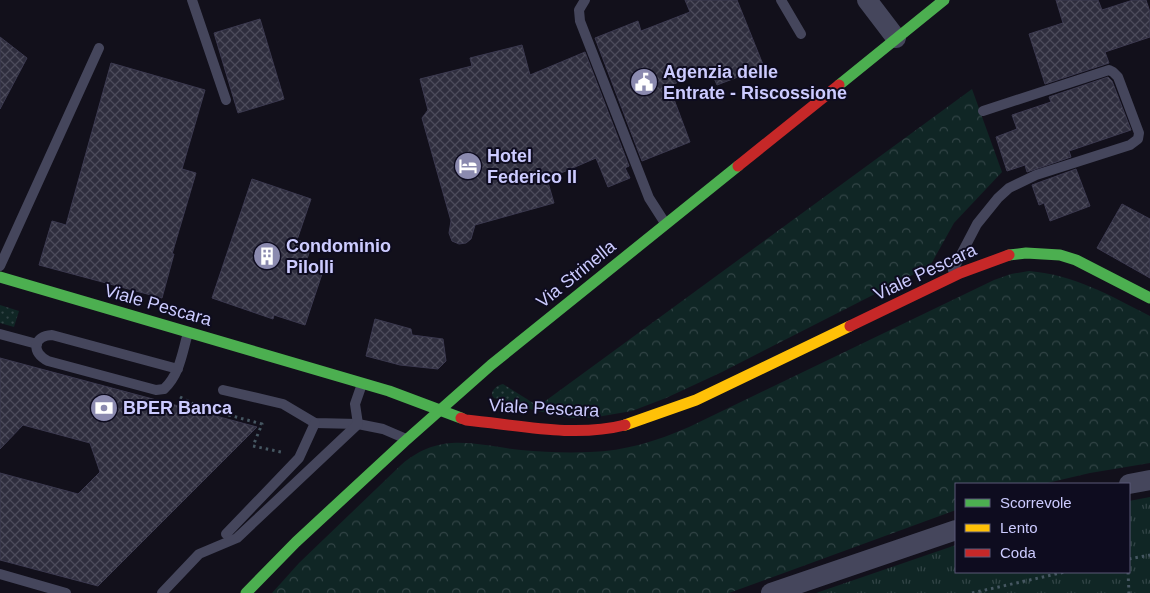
<svg xmlns="http://www.w3.org/2000/svg" width="1150" height="593" font-family="Arial,sans-serif">
<defs>
<pattern id="grass-dots" width="8" height="8" patternUnits="userSpaceOnUse" patternTransform="scale(1.25)"><rect width="8" height="8" fill="#102625"/><path d="M2 2h.1M6 6h.1" fill="none" stroke="#324446" stroke-width="1.8" stroke-linecap="round"/></pattern>
<pattern id="forest-crowns" width="20" height="18" patternUnits="userSpaceOnUse" patternTransform="scale(1.25)"><rect width="20" height="18" fill="#102625"/><path d="M2 6a3 3 0 1 1 6 0M12 15a3 3 0 1 1 6 0" fill="none" stroke="#324446"/></pattern>
<pattern id="park-tufts" width="24" height="20" patternUnits="userSpaceOnUse" patternTransform="scale(1.25)"><rect width="24" height="20" fill="#102625"/><path d="M3 7l-1-3M5 7V3M7 7l1-3M15 17l-1-3M17 17v-4M19 17l1-3" fill="none" stroke="#324446"/></pattern>
<pattern id="building-cross-hatch" width="8" height="8" patternUnits="userSpaceOnUse" patternTransform="scale(1.25)"><rect width="8" height="8" fill="#2f2e3e"/><path d="M0 0l8 8M0 8l8-8" fill="none" stroke="#4c4b5b"/></pattern>
</defs>
<rect width="100%" height="100%" fill="#12101b"/>
<g fill="url(#grass-dots)">
<polygon points="0,305 19,311 14,327 0,323"/>
<path d="M 503,384 L 538,406 L 533,410 L 494,398 L 492,395 C 491,390 498,385 503,384 Z"/>
</g>
<g fill="url(#forest-crowns)">
<polygon points="972,89 1002,172 954,223 930,266 722,372 666,398 632,411 591,418 571,418 533,410"/>
<path d="M 1029,271 C 1075,275 1109,295 1150,316 L 1150,463 L 1090,473 L 1043,484 L 956,484 L 956,510 L 729,593 L 272,593 L 299,563 L 401,465 C 441,431 474,445 521,450 C 543,452 567,453 590,452 C 625,451 657,441 689,427 L 994,280 L 1011,274 Z"/>
</g>
<polygon fill="url(#park-tufts)" points="1150,497 1150,593 816,593 956,545 956,572 1129,572 1129,501"/>
<g fill="url(#building-cross-hatch)" stroke="#3c3a50">
<polygon points="685,0 737,0 764,67 717,85 710,69 669,86 690,142 642,161 595,38 638,21 641,31 690,12"/>
<polygon points="1056,0 1098,0 1102,10 1133,0 1146,0 1150,12 1150,37 1105,52 1109,63 1045,84 1029,34 1063,23"/>
<polygon points="260,19 284,99 238,113 214,33"/>
<polygon points="0,37 27,58 0,109"/>
<polygon points="522,45 530,75 585,52 629,166 625,168 630,178 608,187 596,158 547,179 554,203 475,225 471,239 466,243 459,244 452,241 449,233 451,221 422,118 428,110 420,79 472,66 470,58"/>
<polygon points="111,63 205,90 182,169 196,173 172,254 174,254 162,298 39,265 52,221 66,225"/>
<polygon points="1108,77 1112,81 1131,130 1069,151 1071,157 1027,172 1025,165 1007,171 996,137 1017,129 1012,115 1051,102 1049,97"/>
<polygon points="1076,169 1090,206 1050,221 1044,203 1039,205 1032,185"/>
<polygon points="252,179 311,199 297,240 312,245 304,267 322,274 305,325 274,315 273,319 212,298"/>
<polygon points="1122,204 1150,219 1150,278 1097,248"/>
<polygon points="375,319 411,329 412,335 443,339 446,361 438,369 400,365 366,356"/>
<polygon points="0,358 257,427 98,586 0,560 0,473 78,494 100,472 90,443 23,425 0,449"/>
</g>
<g fill="none" stroke-linecap="round" stroke-linejoin="round">
<g stroke="#465762" stroke-width="3" stroke-dasharray="2.5 4" stroke-linecap="butt">
<polyline points="180,397 199,407 262,424 253,446 281,452"/>
<polyline points="1129,559 1150,555"/>
<polyline points="1128,572 1129,593"/>
<polyline points="972,593 1065,572"/>
</g>
<g stroke="#45465c" stroke-width="10">
<polyline points="192,0 226,100"/>
<polyline points="585,0 579,10 580,21 649,198 665,223"/>
<polyline points="781,0 801,34"/>
<polyline points="0,266 99,48"/>
<polyline points="953,270 977,224 998,198 1009,188 1036,175 1130,145 1138,139 1139,133 1118,77 1113,72 1109,70 983,111"/>
<polyline points="0,334 37,344"/>
<path d="M 178,369 L 52,335 C 33,336 31,353 48,361 L 156,390 L 164,389 C 180,374 182,353 188,333"/>
<polyline points="223,390 283,404 315,423 358,424 383,429 404,438"/>
<polyline points="226,534 299,458 315,423"/>
<polyline points="0,574 66,593"/>
<polyline points="162,593 199,554 237,538 358,424 355,404 362,384"/>
</g>
<g stroke="#45465c" stroke-width="20">
<polyline points="867,0 896,38"/>
<polyline points="1129,484 1150,480"/>
<polyline points="771,593 956,530"/>
</g>
<g stroke="#4caf50" stroke-width="11">
<polyline points="839,85 944,0"/>
<polyline points="1009,255 1026,253 1060,255 1076,260 1150,298"/>
<polyline points="0,277 389,391 461,418"/>
<polyline points="246,593 296,542 404,442 491,365 738,166"/>
</g>
<polyline stroke="#ffc107" stroke-width="11" points="625,425 696,400 850,326"/>
<g stroke="#c62828" stroke-width="11">
<polyline points="738,166 839,85"/>
<polyline points="850,326 960,273 1009,255"/>
<path d="M 461,418 L 466,420 C 518,425 574,438 625,425"/>
</g>
</g>
<defs>
<g id="civic-disc" transform="scale(1.4375)"><circle r="9.5" fill="#8b8aaf" stroke="#0e0c1f"/><path d="M-.6-6.5H3V-4.5H.6V-3L4-1V1h2V6H-6V1h2V-1L-.6-3ZM-1.2 2.5V6h2.4V2.5Z" fill="#fff"/></g>
<g id="hotel-disc" transform="scale(1.4375)"><circle r="9.5" fill="#8b8aaf" stroke="#0e0c1f"/><path d="M-6-4.5h1.5V1H6V5H4.5V3h-9V5H-6ZM-4 0a1.8 1.8 0 1 1 3.6 0ZM.5 0V-2.5h3Q6-2.5 6 0Z" fill="#fff"/></g>
<g id="building-disc" transform="scale(1.4375)"><circle r="9.5" fill="#8b8aaf" stroke="#0e0c1f"/><path d="M-4-6H4V6H1V3H-1V6H-4ZM-2.5-4.3h1.7v1.8h-1.7ZM.8-4.3h1.7v1.8H.8ZM-2.5-1h1.7V.8h-1.7ZM.8-1h1.7V.8H.8Z" fill="#fff"/></g>
<g id="bank-disc" transform="scale(1.4375)"><circle r="9.5" fill="#8b8aaf" stroke="#0e0c1f"/><path d="M-6-4H6V4H-6ZM0-2.3a2.3 2.3 0 1 0 0 4.6a2.3 2.3 0 1 0 0-4.6Z" fill="#fff"/></g>
</defs>
<g fill-rule="evenodd">
<use href="#civic-disc" x="644" y="82"/>
<use href="#hotel-disc" x="468" y="166"/>
<use href="#building-disc" x="267" y="256"/>
<use href="#bank-disc" x="104" y="408"/>
</g>
<g text-anchor="middle" dominant-baseline="central" stroke-width="4" stroke-linejoin="round" paint-order="stroke">
<g font-size="18" font-weight="bold" fill="#cccbff" stroke="#0e0c1f" text-anchor="start">
<text x="663" y="72">Agenzia delle<tspan x="663" dy="21">Entrate - Riscossione</tspan></text>
<text x="487" y="156">Hotel<tspan x="487" dy="21">Federico II</tspan></text>
<text x="286" y="246">Condominio<tspan x="286" dy="21">Pilolli</tspan></text>
<text x="123" y="408">BPER Banca</text>
</g>
<g font-size="18" fill="#cccbff" stroke="#0e0c1f">
<text transform="translate(925 272) rotate(-25)">Viale Pescara</text>
<text transform="translate(576 274) rotate(-39)">Via Strinella</text>
<text transform="translate(158 305) rotate(16)">Viale Pescara</text>
<text transform="translate(544 408) rotate(3)">Viale Pescara</text>
</g>
</g>
<rect x="955" y="483" width="175" height="90" fill="#0e0c1f" stroke="#5a5879"/>
<rect x="965" y="499" width="25" height="8" fill="#4caf50" stroke="#5a5879"/>
<text x="1000" y="508" font-size="15" fill="#cccbff">Scorrevole</text>
<rect x="965" y="524" width="25" height="8" fill="#ffc107" stroke="#5a5879"/>
<text x="1000" y="533" font-size="15" fill="#cccbff">Lento</text>
<rect x="965" y="549" width="25" height="8" fill="#c62828" stroke="#5a5879"/>
<text x="1000" y="558" font-size="15" fill="#cccbff">Coda</text>
</svg>
